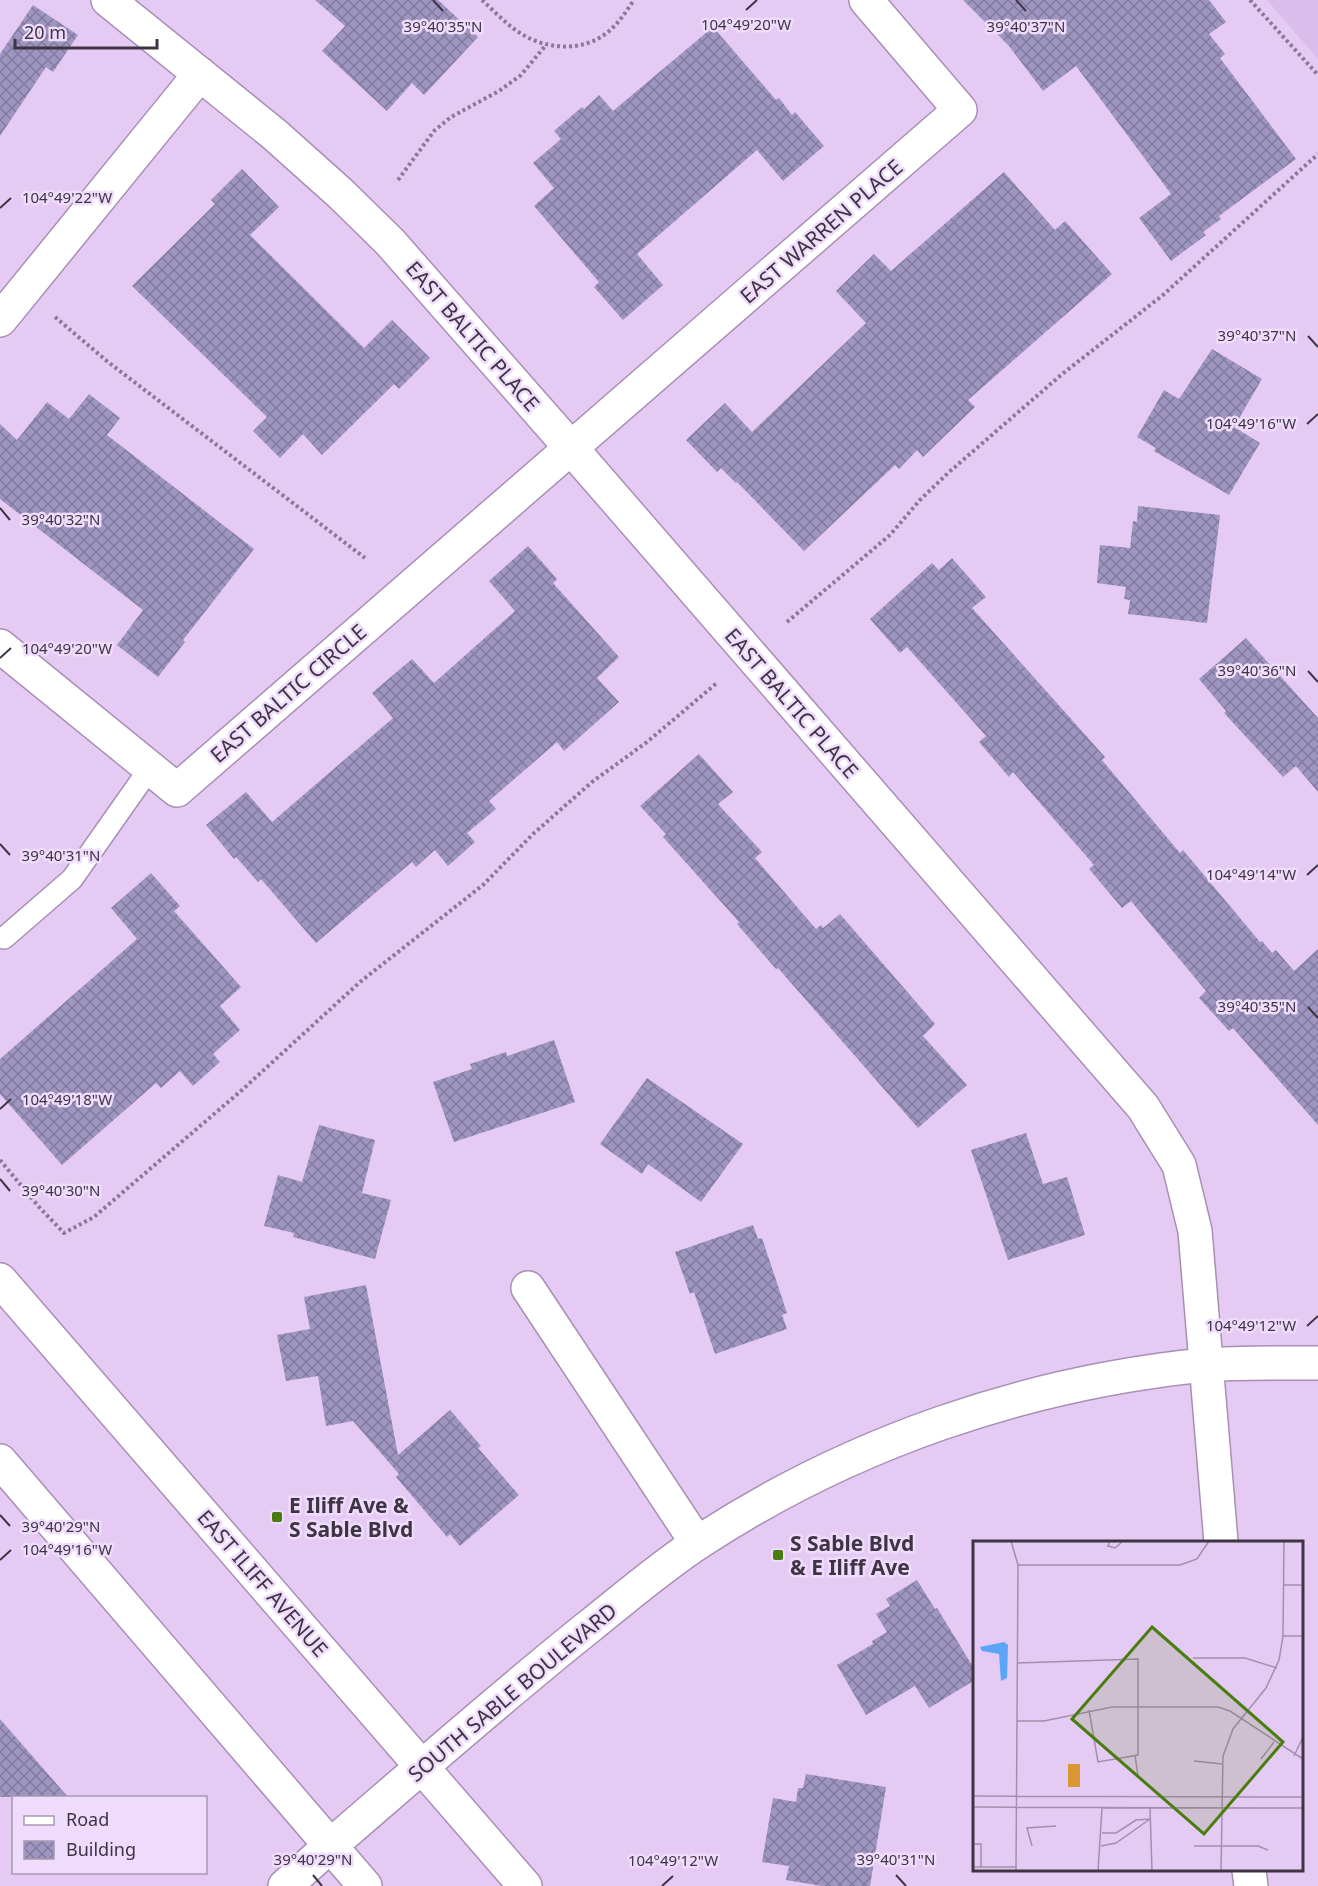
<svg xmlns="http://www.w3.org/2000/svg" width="1318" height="1886" font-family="'Noto Sans',sans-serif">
<defs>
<pattern id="building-cross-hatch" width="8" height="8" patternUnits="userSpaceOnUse" patternTransform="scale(1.5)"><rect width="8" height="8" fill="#9e96c0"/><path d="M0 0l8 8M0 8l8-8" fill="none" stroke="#827b9e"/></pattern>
</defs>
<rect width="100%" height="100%" fill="#e5cbf4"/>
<polygon fill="#dbbdec" points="1267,0 1318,0 1318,59"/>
<g fill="url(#building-cross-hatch)">
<polygon points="315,0 438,0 478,37 424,95 412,83 387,111 322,51 345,26"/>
<polygon points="963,0 1209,0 1226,22 1209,34 1225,54 1220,58 1296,159 1219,216 1221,219 1203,232 1206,235 1171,261 1139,218 1171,194 1076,66 1043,91 1009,46"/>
<polygon points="33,5 78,35 53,72 46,67 0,136 0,54"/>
<polygon points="713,27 776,100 779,98 792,115 795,112 824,146 783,181 757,150 637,254 663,285 623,320 594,287 599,282 534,206 554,188 533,163 561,139 554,131 582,107 584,109 599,95 613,111"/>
<polygon points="242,169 279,207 250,235 364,348 392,320 430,358 399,389 394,384 322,455 303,434 280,458 253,431 267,417 132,286 215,204 211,200"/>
<polygon points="1004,172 1055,230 1065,221 1112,274 968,400 975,407 923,457 917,450 899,469 895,465 804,551 737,482 736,483 721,468 717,472 686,440 725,403 752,432 866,323 836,291 874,254 891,271"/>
<polygon points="1212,349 1262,379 1234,427 1260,443 1229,495 1154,451 1156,448 1137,437 1164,390 1179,399"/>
<polygon points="89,394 120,418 107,435 254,549 183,640 185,642 158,677 117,645 143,610 0,499 0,424 17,440 47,402 69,419"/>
<polygon points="1138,506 1220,515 1207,623 1128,614 1130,600 1124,599 1126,587 1097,583 1100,545 1130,548 1133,521 1137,522"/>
<polygon points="528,546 557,579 553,583 619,657 597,678 619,702 564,751 557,742 489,801 496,809 467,833 475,842 448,866 435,850 416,867 412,862 316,943 261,879 258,882 236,857 234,859 206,825 246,792 272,822 393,718 372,693 412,659 434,683 515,611 489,581"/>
<polygon points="952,558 986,597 972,608 1105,757 1102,760 1180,853 1183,850 1260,942 1262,941 1272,953 1276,950 1294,971 1318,949 1318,1125 1233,1028 1229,1031 1199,998 1206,991 1131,901 1122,908 1089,869 1094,865 1013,772 1009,777 979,742 986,736 907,647 900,653 870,619 932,563 939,570"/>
<polygon points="1246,638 1318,718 1318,792 1296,766 1283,777 1224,713 1226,711 1199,679"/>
<polygon points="699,754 733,792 718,804 762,852 755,858 816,929 821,925 823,928 840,914 935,1024 923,1036 967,1085 918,1128 778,968 776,969 737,924 739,922 663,837 666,834 640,806"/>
<polygon points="151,873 180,906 174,911 241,987 220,1006 240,1030 213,1054 220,1062 193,1086 180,1071 161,1088 156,1083 62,1165 0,1094 0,1059 137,939 111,908"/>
<polygon points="554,1040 575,1102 454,1142 433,1082 472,1069 470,1064 506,1052 507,1056"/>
<polygon points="647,1078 743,1144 701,1202 648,1164 642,1174 600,1144"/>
<polygon points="319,1125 375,1140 362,1193 391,1200 375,1259 293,1237 294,1233 264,1226 278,1175 302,1182"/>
<polygon points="1026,1133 1043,1184 1067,1177 1085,1235 1008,1260 971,1150"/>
<polygon points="753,1225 758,1239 762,1238 787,1313 782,1315 787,1329 715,1354 694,1292 690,1294 675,1252"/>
<polygon points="366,1285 398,1455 450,1410 481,1446 478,1448 519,1495 460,1546 450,1534 447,1537 396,1477 399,1474 353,1421 326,1426 318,1376 286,1381 277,1335 310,1329 304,1297"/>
<polygon points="917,1580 935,1609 937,1608 975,1670 975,1680 929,1708 915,1686 866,1715 837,1665 873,1644 872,1641 887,1632 876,1614 890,1606 886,1599"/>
<polygon points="0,1719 68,1797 0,1797"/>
<polygon points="806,1774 886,1787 870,1886 822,1886 786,1880 789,1866 762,1862 773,1798 796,1802 798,1788 803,1788"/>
</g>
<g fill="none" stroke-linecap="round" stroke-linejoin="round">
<g stroke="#a78fb5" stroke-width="24">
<polyline id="service" points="4,938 72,879 150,768"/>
</g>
<g stroke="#a78fb5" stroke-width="36">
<g id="minor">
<polyline points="108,0 274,134 341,194 390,242 571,448 1143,1107 1179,1165 1195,1231 1221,1542"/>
<polyline points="0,320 200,74"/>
<polyline points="0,646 177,790 960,110 866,0"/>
<polyline points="528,1288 697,1543"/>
<polyline points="1249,1870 1251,1886"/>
<polyline points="285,1886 330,1846"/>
</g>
</g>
<g stroke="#a78fb5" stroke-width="36">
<path id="tertiary" d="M 330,1846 C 416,1772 502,1696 591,1625 C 626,1597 661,1567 699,1542 C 850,1443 1025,1383 1204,1365 C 1242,1362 1280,1363 1318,1363"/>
</g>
<g stroke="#a78fb5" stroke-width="36">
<g id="primary">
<polyline points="0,1280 525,1886"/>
<polyline points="0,1461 365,1886"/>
</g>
</g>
<g stroke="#8a7994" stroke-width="4" stroke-dasharray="3 3" stroke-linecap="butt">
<path d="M 482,0 C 492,9 502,20 513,28 C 538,48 576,54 604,35 C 617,26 625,13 634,0"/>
<polyline points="1250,0 1318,75"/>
<polyline points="398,180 434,131 451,117 499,91 521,75 546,45"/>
<polyline points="55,317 108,362 365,558"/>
<polyline points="787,622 890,535 920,500 948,473 1061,375 1163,295 1318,154"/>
<polyline points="0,1160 39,1207 64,1233 94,1217 242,1090 360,982 483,885 533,834 592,782 647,742 718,682"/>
</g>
<use href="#service" stroke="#fff" stroke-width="21"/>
<use href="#minor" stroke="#fff" stroke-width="33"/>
<use href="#tertiary" stroke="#fff" stroke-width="33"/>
<use href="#primary" stroke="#fff" stroke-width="33"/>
</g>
<path fill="none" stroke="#3e3443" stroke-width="2" d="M 433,0 L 443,11M 1016,0 L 1026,11M 746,10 L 757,0M 0,208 L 11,198M 1308,336 L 1318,347M 1307,424 L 1318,414M 0,508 L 10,520M 0,658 L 11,648M 1308,671 L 1318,682M 0,844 L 10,855M 1307,875 L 1318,865M 1308,1007 L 1318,1018M 0,1109 L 11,1099M 0,1179 L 10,1191M 1307,1326 L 1318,1316M 0,1515 L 10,1526M 0,1560 L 11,1550M 313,1875 L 322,1886M 896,1875 L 906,1886M 662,1886 L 673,1876"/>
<g fill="#497d0f" stroke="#efdbfb" stroke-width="2">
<rect x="271" y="1511" width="12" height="12" rx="3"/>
<rect x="772" y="1549" width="12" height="12" rx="3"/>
</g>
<g text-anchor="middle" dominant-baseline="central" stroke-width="5" stroke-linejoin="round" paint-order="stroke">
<g font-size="21" fill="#3e3443" stroke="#efdbfb">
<text transform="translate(821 231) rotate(-41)">EAST WARREN PLACE</text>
<text transform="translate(473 336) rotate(49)">EAST BALTIC PLACE</text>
<text transform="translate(288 693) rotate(-41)">EAST BALTIC CIRCLE</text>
<text transform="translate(792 703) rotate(49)">EAST BALTIC PLACE</text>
<text transform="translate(263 1583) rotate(49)">EAST ILIFF AVENUE</text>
<text transform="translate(512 1692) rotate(-40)">SOUTH SABLE BOULEVARD</text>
</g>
<g font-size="21" font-weight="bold" fill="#3e3443" stroke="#efdbfb" text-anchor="start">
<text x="289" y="1505">E Iliff Ave &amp;<tspan x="289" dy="24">S Sable Blvd</tspan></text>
<text x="790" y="1543">S Sable Blvd<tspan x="790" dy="24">&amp; E Iliff Ave</tspan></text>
</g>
</g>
<g transform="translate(973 1541)">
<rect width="330" height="330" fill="#e5cbf4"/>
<path d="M 95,223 L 107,223 L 107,246 L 95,246 Z" fill="#d89733"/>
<path d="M 31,101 L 35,104 L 34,137 L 28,140 L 26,113 L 9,110 L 7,106 Z" fill="#5ba4f8"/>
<path fill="none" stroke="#a28fad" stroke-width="1.5" d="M 38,0 L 45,24 L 43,330M 137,0 L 135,5 L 142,7 L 150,0M 45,24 L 207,24 L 224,18 L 236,0M 310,44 L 330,44M 310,95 L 330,95M 220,117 L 272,117 L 304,127M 44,122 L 165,118 L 165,214 L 125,221 L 116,169M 44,180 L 71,180 L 139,166 L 245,166 L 257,170 L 330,218M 162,214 L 165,235M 321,215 L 330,196M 288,218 L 301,201M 221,220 L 249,223M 0,255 L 330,256M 0,266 L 330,267M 177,267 L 179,330M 129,292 L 143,292 L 163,279 L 178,278M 0,303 L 8,303 L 8,326M 59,305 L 54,287 L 83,285M 128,305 L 143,302 L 177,278M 221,305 L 285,305 L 295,309M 0,326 L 43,326M 125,330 L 129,267M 248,330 L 250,215 L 260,188 L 293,147 L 306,119 L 310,95 L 311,0"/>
<path fill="#497d0f" fill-opacity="0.15" stroke="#497d0f" stroke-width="3" d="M 179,86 L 310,201 L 231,293 L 99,178 Z"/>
<rect width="330" height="330" fill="none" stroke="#3e3443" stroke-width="3"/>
</g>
<g font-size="15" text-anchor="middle" fill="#3e3443" stroke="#efdbfb" stroke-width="5" stroke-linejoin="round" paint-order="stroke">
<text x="746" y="30">104°49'20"W</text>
<text x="1026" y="32">39°40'37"N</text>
<text x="443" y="32">39°40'35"N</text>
<text x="67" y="203">104°49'22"W</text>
<text x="1257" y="341">39°40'37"N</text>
<text x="1251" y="429">104°49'16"W</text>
<text x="61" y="525">39°40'32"N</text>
<text x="67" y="654">104°49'20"W</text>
<text x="1257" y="676">39°40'36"N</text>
<text x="61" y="861">39°40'31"N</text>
<text x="1251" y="880">104°49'14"W</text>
<text x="1257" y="1012">39°40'35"N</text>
<text x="67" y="1105">104°49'18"W</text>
<text x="61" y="1196">39°40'30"N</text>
<text x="1251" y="1331">104°49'12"W</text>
<text x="61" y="1532">39°40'29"N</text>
<text x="67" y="1555">104°49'16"W</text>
<text x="313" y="1865">39°40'29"N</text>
<text x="896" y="1865">39°40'31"N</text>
<text x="673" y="1866">104°49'12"W</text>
</g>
<rect x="12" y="1796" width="195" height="78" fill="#efdbfb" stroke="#a898b1" stroke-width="1.5"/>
<rect x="24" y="1816" width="30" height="9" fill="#ffffff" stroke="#a898b1" stroke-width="1.5"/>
<text x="66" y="1826" font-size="18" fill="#3e3443">Road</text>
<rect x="24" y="1841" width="30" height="18" fill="url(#building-cross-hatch)" stroke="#a898b1" stroke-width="1.5"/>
<text x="66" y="1856" font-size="18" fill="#3e3443">Building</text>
<path d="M15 39v9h142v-9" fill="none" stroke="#3e3443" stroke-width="3"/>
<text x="24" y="39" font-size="18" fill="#3e3443" stroke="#efdbfb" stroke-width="4.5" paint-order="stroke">20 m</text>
</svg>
